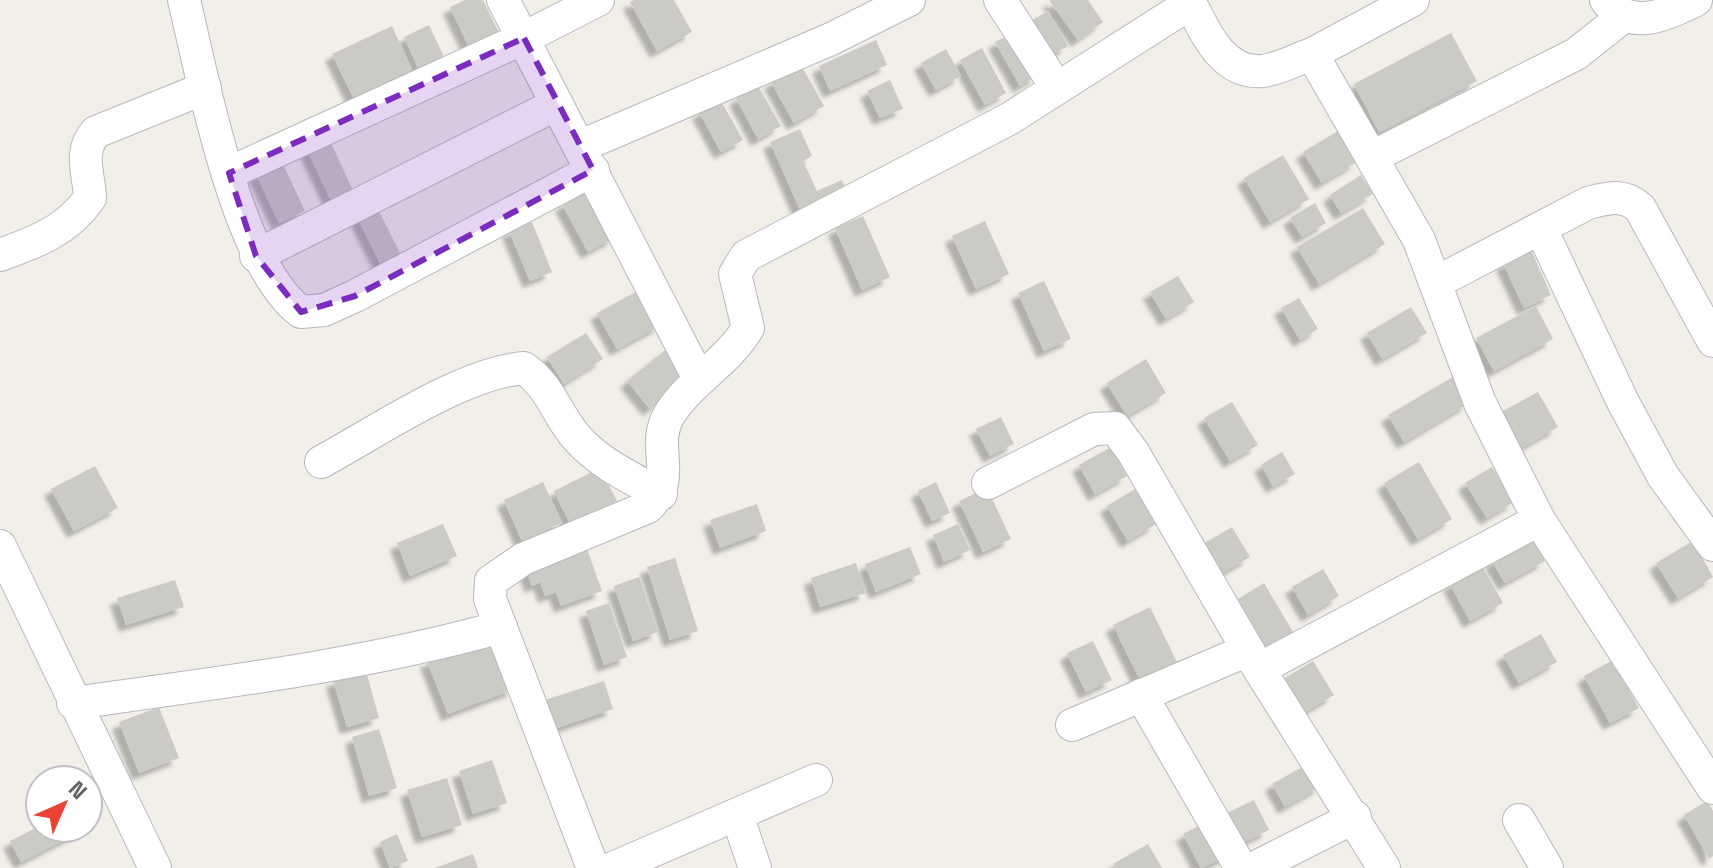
<svg xmlns="http://www.w3.org/2000/svg" width="1713" height="868" font-family="'Space Grotesk',sans-serif">
<defs>
<filter id="shadow"><feDropShadow dx="-7" dy="7" stdDeviation="2" flood-color="#0004"/></filter>
</defs>
<rect width="100%" height="100%" fill="#f1efe8"/>
<g fill="#cccac5" filter="url(#shadow)">
<polygon points="465,0 483,0 500,35 470,49 450,7"/>
<polygon points="634,0 674,0 692,32 657,51 630,2"/>
<polygon points="1049,0 1088,0 1103,22 1078,40"/>
<polygon points="1048,11 1068,46 1044,59 1025,24"/>
<polygon points="429,25 446,61 420,72 404,37"/>
<polygon points="392,26 413,72 354,99 332,54"/>
<polygon points="1013,33 1037,76 1020,86 995,42"/>
<polygon points="1451,33 1477,81 1379,132 1354,84"/>
<polygon points="876,40 887,65 830,91 819,66"/>
<polygon points="982,48 1006,93 985,105 960,60"/>
<polygon points="946,49 961,76 936,90 921,63"/>
<polygon points="801,65 824,106 794,123 771,82"/>
<polygon points="890,80 903,109 880,118 867,91"/>
<polygon points="758,86 781,126 758,139 736,98"/>
<polygon points="721,101 743,140 721,152 699,112"/>
<polygon points="800,129 812,156 803,161 817,191 842,180 847,192 801,212 770,142"/>
<polygon points="1338,131 1357,162 1322,183 1303,152"/>
<polygon points="329,139 357,199 335,209 307,150"/>
<polygon points="1283,155 1309,199 1270,222 1244,178"/>
<polygon points="282,162 305,211 279,223 256,174"/>
<polygon points="1361,175 1373,194 1341,213 1330,195"/>
<polygon points="589,189 615,237 588,252 562,204"/>
<polygon points="1315,203 1326,223 1302,237 1290,218"/>
<polygon points="377,207 401,255 381,265 357,217"/>
<polygon points="1363,208 1385,244 1319,284 1297,247"/>
<polygon points="863,216 890,277 862,290 835,228"/>
<polygon points="985,221 1009,274 976,289 952,236"/>
<polygon points="532,222 552,272 530,281 509,231"/>
<polygon points="1531,250 1551,295 1524,308 1503,263"/>
<polygon points="1178,276 1194,302 1166,319 1150,292"/>
<polygon points="1044,281 1071,339 1044,351 1018,293"/>
<polygon points="641,289 661,325 617,349 597,313"/>
<polygon points="1299,298 1318,329 1300,340 1281,308"/>
<polygon points="1536,306 1553,339 1494,371 1476,338"/>
<polygon points="1411,307 1427,333 1382,359 1367,333"/>
<polygon points="586,333 603,359 564,384 547,357"/>
<polygon points="668,348 691,376 650,409 627,381"/>
<polygon points="1146,359 1166,393 1127,416 1107,383"/>
<polygon points="1453,377 1469,403 1404,442 1388,415"/>
<polygon points="1538,392 1558,427 1521,448 1501,412"/>
<polygon points="1232,402 1258,445 1230,461 1204,418"/>
<polygon points="1001,417 1014,444 990,456 976,429"/>
<polygon points="1111,447 1127,476 1095,494 1079,465"/>
<polygon points="1282,452 1295,474 1273,486 1261,465"/>
<polygon points="1419,462 1452,519 1418,539 1384,483"/>
<polygon points="95,466 118,508 74,531 51,489"/>
<polygon points="1492,467 1514,502 1487,518 1465,483"/>
<polygon points="600,468 621,509 574,532 554,491"/>
<polygon points="543,482 562,523 522,541 504,500"/>
<polygon points="936,482 950,513 932,521 918,491"/>
<polygon points="987,488 1011,539 983,552 959,501"/>
<polygon points="1135,489 1156,524 1128,541 1107,506"/>
<polygon points="757,504 766,531 720,548 710,520"/>
<polygon points="443,524 457,556 410,576 397,543"/>
<polygon points="958,524 970,550 944,562 933,535"/>
<polygon points="1232,527 1250,557 1222,573 1205,543"/>
<polygon points="1533,538 1545,561 1505,583 1492,561"/>
<polygon points="1693,541 1713,577 1678,598 1656,563"/>
<polygon points="910,547 921,574 876,592 865,564"/>
<polygon points="587,549 602,591 561,606 556,592 545,596 540,582 532,586 526,570"/>
<polygon points="675,558 698,631 670,640 647,567"/>
<polygon points="856,563 866,593 820,607 811,578"/>
<polygon points="1482,566 1503,603 1470,621 1450,584"/>
<polygon points="1323,569 1339,596 1308,615 1292,587"/>
<polygon points="639,577 658,632 633,641 614,586"/>
<polygon points="175,580 184,607 126,625 117,598"/>
<polygon points="1264,583 1293,632 1264,650 1235,601"/>
<polygon points="609,603 627,657 604,665 586,611"/>
<polygon points="1150,607 1178,664 1141,682 1113,625"/>
<polygon points="1541,634 1557,662 1519,683 1503,655"/>
<polygon points="494,635 514,689 448,714 427,661"/>
<polygon points="1093,641 1112,680 1086,692 1067,653"/>
<polygon points="1613,660 1639,708 1610,723 1584,676"/>
<polygon points="1313,661 1334,695 1303,713 1282,680"/>
<polygon points="366,671 379,718 347,727 333,680"/>
<polygon points="604,681 613,709 554,729 545,700"/>
<polygon points="159,707 179,758 139,773 119,722"/>
<polygon points="379,729 397,788 369,796 352,737"/>
<polygon points="492,760 507,803 473,814 459,771"/>
<polygon points="1308,764 1321,786 1285,807 1272,784"/>
<polygon points="447,778 462,825 422,837 407,790"/>
<polygon points="1254,800 1269,830 1236,846 1221,816"/>
<polygon points="1707,801 1713,811 1713,856 1709,859 1684,815"/>
<polygon points="1210,820 1228,856 1201,868 1183,834"/>
<polygon points="40,826 40,828 87,828 21,862 10,841"/>
<polygon points="397,834 408,861 390,868 380,842"/>
<polygon points="1148,844 1162,868 1116,868 1113,864"/>
<polygon points="473,854 478,868 435,868"/>
</g>
<g fill="none" stroke-linecap="round" stroke-linejoin="round">
<g stroke="#b5b8bc" stroke-width="34">
<g id="minor">
<path d="M 184,0 C 203,78 237,265 301,312 L 324,310 L 355,296 L 593,170"/>
<polyline points="503,0 699,379"/>
<polyline points="1000,0 1057,88"/>
<path d="M 1189,0 C 1204,30 1222,75 1263,71 C 1279,69 1297,59 1312,54"/>
<polyline points="1413,0 1312,54 1419,240 1480,403 1539,520 1713,788"/>
<path d="M 1606,0 C 1629,32 1667,15 1696,0"/>
<polyline points="581,146 831,39 909,0"/>
<polyline points="1372,157 1576,54 1624,16"/>
<polyline points="229,173 524,38 598,0"/>
<polyline points="1541,229 1623,402 1663,476 1713,545"/>
<path d="M 0,255 C 36,242 67,231 90,198 C 89,174 78,151 96,132 L 205,88"/>
<polyline points="256,256 557,104"/>
<path d="M 1437,282 L 1588,203 C 1608,198 1623,193 1640,208 L 1713,341"/>
<path d="M 321,462 C 378,431 462,373 524,368 C 552,388 555,413 577,438 C 599,463 631,478 661,494"/>
<polyline points="988,483 1094,429 1115,428 1133,452 1259,669 1539,520"/>
<polyline points="0,546 155,868"/>
<polyline points="1259,669 1384,868"/>
<polyline points="1141,695 1241,868"/>
<path d="M 73,703 C 217,683 361,666 501,627"/>
<polyline points="1072,725 1248,650"/>
<polyline points="737,815 755,868"/>
<polyline points="1519,820 1547,868"/>
<path d="M 593,868 L 490,599 L 491,581 L 523,559 L 648,507 C 679,475 650,448 669,415 C 690,381 728,362 748,328 L 735,274 L 746,256 L 1009,119 L 1191,3"/>
<polyline points="613,868 816,780"/>
<polyline points="1254,868 1355,817"/>
</g>
</g>
<use href="#minor" stroke="#fff" stroke-width="32"/>
</g>
<path fill="#7b2cbf" fill-opacity="0.2" stroke="#7b2cbf" stroke-width="6" stroke-dasharray="16 10" stroke-linejoin="round" d="M 524,38 L 593,170 L 355,296 L 301,312 L 256,256 L 229,173 Z"/>
<g transform="translate(64 804) rotate(45)"><circle r="38" fill="#ffffff" stroke="#bfc1c3" stroke-width="2"/>
<path d="M0-6L14 30L0 20L-14 30Z" fill="#ea4335"/>
<text y="-12" font-size="22" font-weight="bold" text-anchor="middle" fill="#5f6368">N</text>
</g>
</svg>
